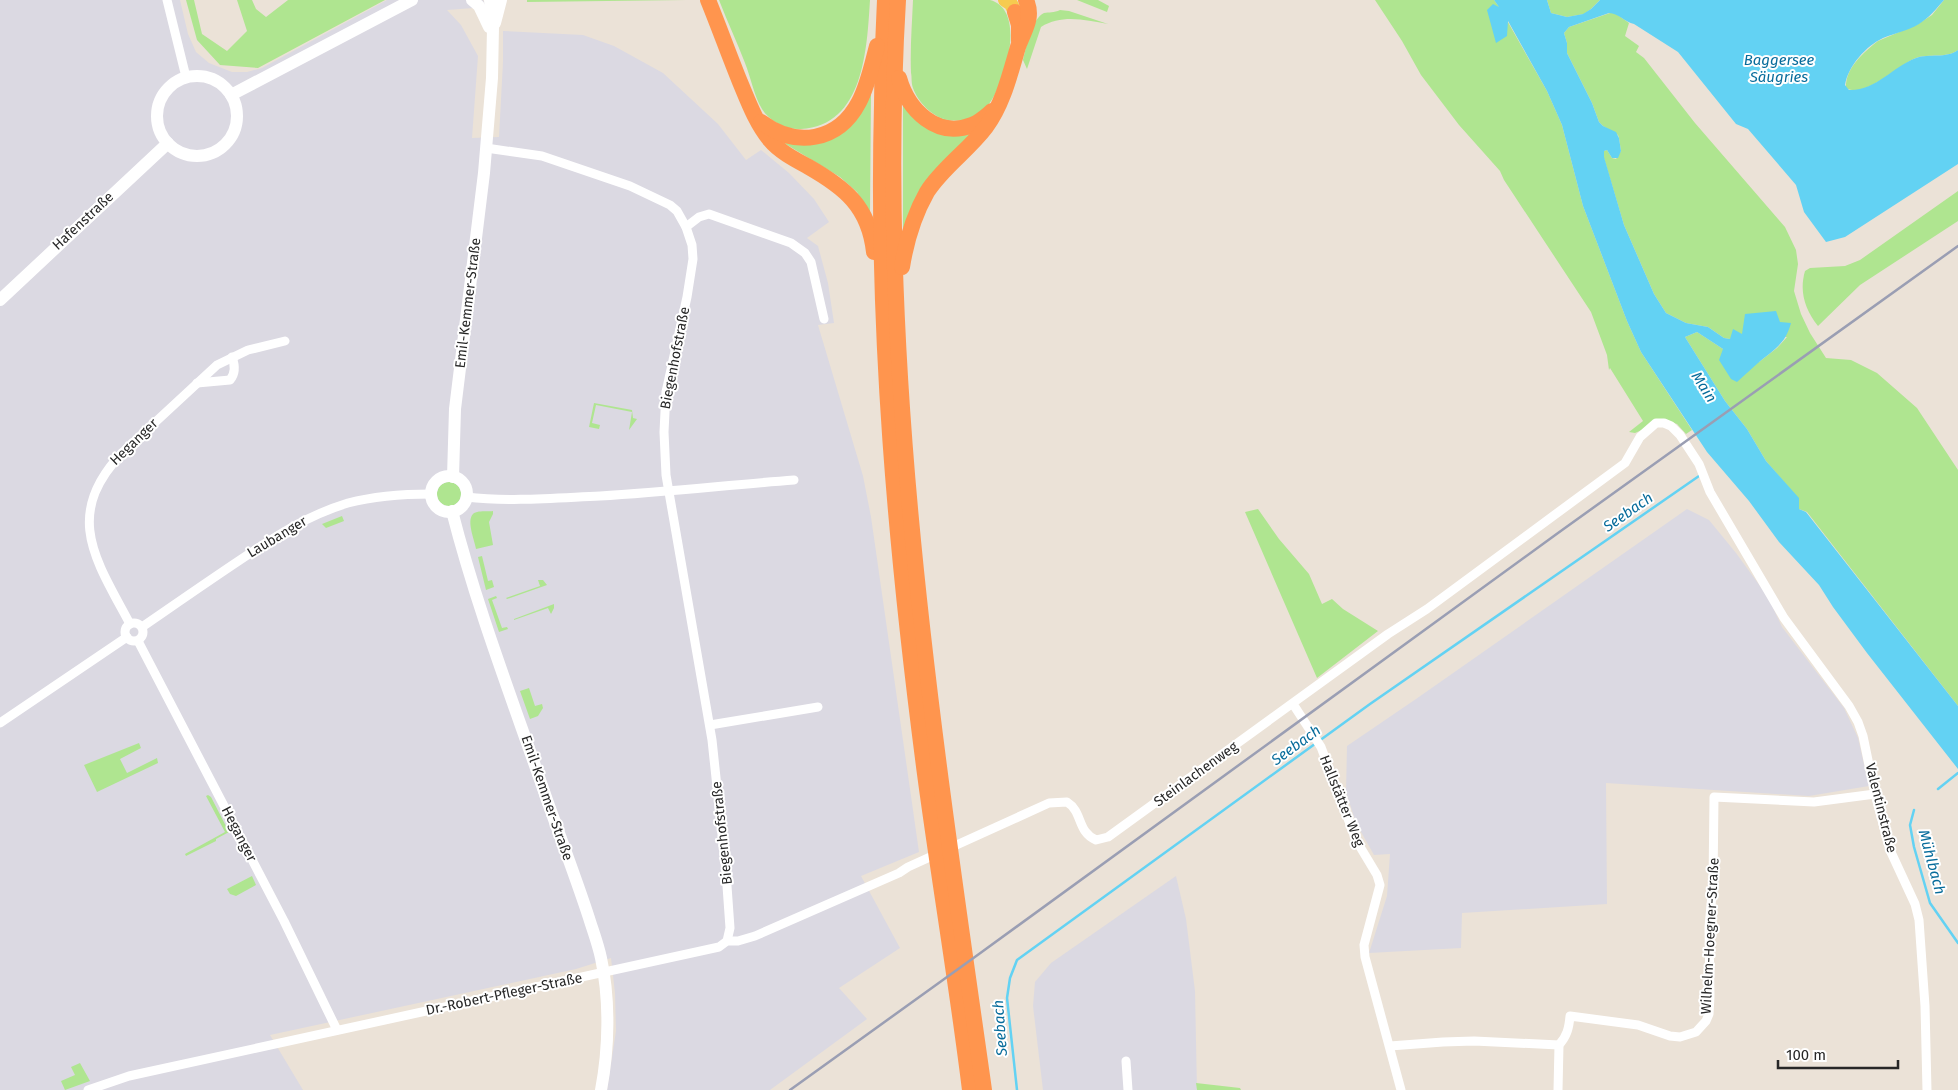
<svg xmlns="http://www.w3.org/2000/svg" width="1958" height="1090" font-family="'Fira Sans',sans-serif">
<rect width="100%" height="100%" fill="#ebe2d7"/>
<g fill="#dbd9e2">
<polygon points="0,0 180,0 188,34 196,52 209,63 232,72 247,72 262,68 387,0 483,0 487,7 447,10 461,25 478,56 472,138 499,137 503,62 503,31 583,35 614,46 663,73 718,124 746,160 761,150 789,173 814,199 829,222 807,238 818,246 828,283 834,323 818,325 863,476 871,517 919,852 861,876 900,948 839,988 867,1019 770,1090 607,1090 616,1031 615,993 611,958 576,969 270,1035 303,1090 0,1090"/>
<polygon points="1687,509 1709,520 1736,553 1768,597 1782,627 1844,708 1858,738 1869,786 1809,796 1606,783 1607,904 1462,913 1461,948 1369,953 1387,896 1390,854 1374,855 1356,823 1346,792 1347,746 1416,699"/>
<polygon points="1176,876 1186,919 1195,991 1197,1090 1043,1090 1033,1006 1035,982 1051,963"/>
</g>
<g fill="#afe590">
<polygon points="186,0 194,0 202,34 227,51 247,31 237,0 252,0 256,9 266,17 288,0 385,0 258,68 220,65 197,40"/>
<polygon points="527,0 686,0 527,2"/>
<path d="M 719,0 L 870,0 C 867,48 864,126 801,129 C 787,130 770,122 762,109 C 754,96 751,78 745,63 C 737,42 727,21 719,0 Z"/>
<path d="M 913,0 C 932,0 952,0 971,0 C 976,0 984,0 990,0 C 1029,10 1004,92 983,111 C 974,119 960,122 948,120 C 932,117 918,102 913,88 C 911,83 912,77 911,73 C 910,48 912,24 913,0 Z"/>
<polygon points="1077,0 1098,0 1109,6 1107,12"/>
<polygon points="1375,0 1494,0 1500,8 1547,91 1562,125 1583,206 1627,321 1641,352 1692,430 1686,434 1677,424 1664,420 1635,433 1629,432 1643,421 1610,368 1609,370 1607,355 1591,312 1504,180 1500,171 1459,125 1421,75 1402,41"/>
<polygon points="1547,0 1600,0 1591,9 1584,14 1567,17 1551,13"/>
<path d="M 1944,0 L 1958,0 L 1958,50 C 1946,59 1929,53 1916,58 C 1898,65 1865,99 1846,88 C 1845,68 1864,52 1878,41 L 1918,24 L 1932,15 Z"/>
<path d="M 1060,10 L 1069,11 L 1108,24 C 1085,20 1062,14 1041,27 L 1027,69 L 1023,60 C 1026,48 1032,18 1044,13 C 1049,12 1054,13 1060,10 Z"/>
<polygon points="1610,13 1615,13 1629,23 1625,36 1639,46 1636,52 1644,58 1695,123 1785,227 1796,250 1798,264 1794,291 1801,314 1810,333 1826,358 1851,360 1877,373 1917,408 1958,470 1958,706 1807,512 1799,509 1798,498 1766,461 1747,429 1725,401 1685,337 1697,332 1723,349 1759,362 1777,348 1787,337 1742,334 1730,339 1724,338 1708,327 1686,323 1666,313 1654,294 1624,225 1603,155 1604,151 1607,150 1612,158 1616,159 1621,151 1619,138 1618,135 1603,126 1599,122 1592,103 1567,53 1567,43 1564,33 1569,27"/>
<polygon points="871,94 870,213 857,192 840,177 779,140 805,145"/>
<polygon points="903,102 909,108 974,128 903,238"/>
<path d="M 1958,191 L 1958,221 L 1860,285 L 1818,326 C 1805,309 1799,292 1805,271 L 1810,268 L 1845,266 L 1860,260 Z"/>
<polygon points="594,403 632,410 633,418 637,419 629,430 632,412 596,405 592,423 600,425 599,429 589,427"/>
<circle cx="449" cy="494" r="12"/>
<polygon points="1258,509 1279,539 1309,574 1322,604 1332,599 1343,609 1378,631 1317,678 1245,512"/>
<path d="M 493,511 L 493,514 L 489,522 L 493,545 L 476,549 C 475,541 466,521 473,514 C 477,510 488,512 493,511 Z"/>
<polygon points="342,516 344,521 326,528 322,524"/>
<polygon points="482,556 488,581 492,580 494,587 486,590 478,557"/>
<polygon points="538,580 543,580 547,585 507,599 506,598 540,586"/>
<polygon points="496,596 497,598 492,600 502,628 507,627 508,629 499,632 488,599"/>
<polygon points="554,604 554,608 551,614 548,608 514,620 514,619"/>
<polygon points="529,688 535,706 542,704 543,708 538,716 530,719 520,691"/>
<polygon points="139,743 141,748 120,759 127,773 157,758 158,763 97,792 84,765"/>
<polygon points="208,795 211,797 229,832 216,839 216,841 186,856 185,854 225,832 206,796"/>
<polygon points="252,876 256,885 236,896 230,894 227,889"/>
<polygon points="80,1063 90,1081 65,1090 61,1081 75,1075 71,1067"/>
<polygon points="1196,1083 1240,1088 1241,1090 1197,1090"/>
</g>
<path fill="#63d2f3" d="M 1494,0 L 1547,0 L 1551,13 L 1567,17 L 1583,14 L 1591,9 L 1600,0 L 1944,0 C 1936,9 1930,17 1919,24 C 1907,31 1895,33 1883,38 C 1866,46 1848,66 1845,85 L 1849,90 C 1876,91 1892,67 1916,58 C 1929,53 1946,59 1958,50 L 1958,164 L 1845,237 L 1826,242 L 1804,212 L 1796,185 L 1748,129 L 1736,124 L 1678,52 L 1634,24 C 1625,22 1618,13 1609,13 L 1569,27 L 1564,33 L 1567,43 L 1567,53 L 1592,103 L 1599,122 L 1603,126 L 1616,132 L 1619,138 L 1621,151 L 1618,158 L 1612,158 L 1607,150 L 1604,151 L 1604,157 L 1624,225 L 1654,294 L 1666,313 L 1686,323 L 1708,327 L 1724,338 L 1730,339 L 1733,329 L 1742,334 L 1745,314 L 1776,311 L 1780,322 L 1791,323 C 1785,345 1774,349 1758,363 C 1751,369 1744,376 1737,382 L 1731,379 L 1719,360 L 1723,349 L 1697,332 L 1685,337 L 1725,401 L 1747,429 L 1766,461 L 1799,498 L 1799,509 L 1806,512 L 1958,706 L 1958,769 L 1867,653 L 1833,607 L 1819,585 L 1779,542 L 1749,501 L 1707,452 L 1641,352 L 1627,321 L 1583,206 L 1562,125 L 1547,91 L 1508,21 L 1507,36 L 1496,43 L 1487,10 L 1493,4 L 1499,7 Z"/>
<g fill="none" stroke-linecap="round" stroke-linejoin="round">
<g stroke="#63d2f3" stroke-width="2.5">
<polyline points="1938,789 1958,773"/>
<polyline points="1914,810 1910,825 1914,847 1930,903 1958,943"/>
<polyline points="1017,1090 1007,998 1010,978 1017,960 1370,704 1699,476"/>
</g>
<g stroke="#fff" stroke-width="9">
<polyline points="167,0 186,77"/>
<polyline points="486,148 542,156 630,186 670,205 677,211 686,227 692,245 693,259 687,297 666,392 664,432 666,475 712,740 726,872 730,928 727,941"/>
<polyline points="686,227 699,217 709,214 791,243 805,253 811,262 824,319"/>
<path d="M 197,383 L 230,380 C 236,373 235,365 232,357"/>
<path d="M 466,497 C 511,502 555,498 600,496 C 665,492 729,485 794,480"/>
<circle cx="134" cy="632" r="9"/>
<path d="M 130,624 C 96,560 62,515 123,452 L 217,365 L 248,350 L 285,341"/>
<path d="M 142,627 C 174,605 207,582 240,560 C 274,537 308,515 348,503 C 375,496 403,494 431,494"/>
<polyline points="138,641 284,921 337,1030"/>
<polyline points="1293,704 1321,747 1356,840 1377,875 1380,885 1364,945 1365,957 1401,1090"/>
<polyline points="0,723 127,637"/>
<polyline points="710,725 818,707"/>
<polyline points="1390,1046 1443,1042 1474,1041 1559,1045"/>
<polyline points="1126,1061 1128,1090"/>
<path d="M 88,1090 L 129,1076 L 719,947 L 727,941 L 738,941 L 755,936 L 899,873 L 908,867 L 1049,803 L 1067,802 C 1083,812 1077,832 1096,840 L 1108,837 L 1388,634 L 1427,609 L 1625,463 L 1640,437 L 1656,423 L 1664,423 L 1671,426 L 1680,435 L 1699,464 L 1710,492 L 1784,618 L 1849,706 L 1858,722 L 1863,736 L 1875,794 L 1890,850 L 1915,904 L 1919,920 L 1925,1006 L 1927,1090"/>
<path d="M 1558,1090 L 1559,1045 C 1567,1036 1569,1028 1570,1016 L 1638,1025 L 1670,1036 L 1680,1037 L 1696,1032 L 1706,1021 L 1709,1014 L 1710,996 L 1709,927 L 1713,884 L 1714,797 L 1814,802 L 1875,794"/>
</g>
<g stroke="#fff" stroke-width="12">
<polyline points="472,0 479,6 489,27"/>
<polyline points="495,23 501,0"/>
<circle cx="197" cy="116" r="40"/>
<polyline points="231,95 412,0"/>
<polyline points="0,300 168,143"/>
<circle cx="449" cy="494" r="18"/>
<polyline points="453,477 455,409 484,173 492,78 493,27 490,0"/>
<path d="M 452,511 C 477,609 514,704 547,800 C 561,839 576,878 589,918 C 593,931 598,944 601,958 C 610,1000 609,1048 601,1090"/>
</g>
<polyline stroke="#f6cb50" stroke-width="14" points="1005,0 1011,4 1015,12"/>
<g stroke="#ff954e" stroke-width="16">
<path d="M 708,0 C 719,27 729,55 740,82 C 748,101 756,123 770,140 C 779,151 794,159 807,166 C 844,187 869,206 874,252"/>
<path d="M 885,0 C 883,35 882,70 882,105 C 876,328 896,552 925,774 C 939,879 957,984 970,1090"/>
<path d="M 898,0 C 876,365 933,730 984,1090"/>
<polyline points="1015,12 1019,25 1019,41"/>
<path d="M 899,78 C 908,110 937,139 972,125 C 980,122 986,116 992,111"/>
<path d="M 761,122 C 796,148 838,142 859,102 C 868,85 872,65 877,46"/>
<path d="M 902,267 C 906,242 914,215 927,192 C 943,167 968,151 986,127 C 1003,104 1010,74 1018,47 C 1024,30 1034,18 1026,0"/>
</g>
<polyline stroke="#9a9eb3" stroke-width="2.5" points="790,1090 979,954 1558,533 1958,246"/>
</g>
<g text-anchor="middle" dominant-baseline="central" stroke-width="4" stroke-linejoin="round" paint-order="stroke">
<g font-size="14" fill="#272727" stroke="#fff">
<text transform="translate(83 221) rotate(-43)">Hafenstraße</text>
<text transform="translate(468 303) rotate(-83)">Emil-Kemmer-Straße</text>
<text transform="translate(675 358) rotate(-79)">Biegenhofstraße</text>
<text transform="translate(134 442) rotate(-44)">Heganger</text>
<text transform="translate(277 537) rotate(-31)">Laubanger</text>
<text transform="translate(1196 774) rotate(-36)">Steinlachenweg</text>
<text transform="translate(547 798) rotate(71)">Emil-Kemmer-Straße</text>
<text transform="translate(1342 801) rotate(68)">Hallstätter Weg</text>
<text transform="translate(1881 808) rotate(76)">Valentinstraße</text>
<text transform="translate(722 833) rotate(-96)">Biegenhofstraße</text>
<text transform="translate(239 834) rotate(63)">Heganger</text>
<text transform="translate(1710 936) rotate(-87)">Wilhelm-Hoegner-Straße</text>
<text transform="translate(504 994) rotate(-12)">Dr.-Robert-Pfleger-Straße</text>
</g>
<g font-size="15" font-style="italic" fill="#076c9b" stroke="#fff">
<text x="1779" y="60">Baggersee<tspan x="1779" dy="17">Säugries</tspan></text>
<text transform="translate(1704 387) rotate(58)">Main</text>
<text transform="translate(1628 512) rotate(-35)">Seebach</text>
<text transform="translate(1296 745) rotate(-36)">Seebach</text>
<text transform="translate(1932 862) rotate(75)">Mühlbach</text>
<text transform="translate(1000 1028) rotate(-94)">Seebach</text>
</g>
</g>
<path d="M1778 1060v8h120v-8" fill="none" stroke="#272727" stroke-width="2.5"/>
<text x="1786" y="1060" font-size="15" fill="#272727" stroke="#ffffff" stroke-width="4" paint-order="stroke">100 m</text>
</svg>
